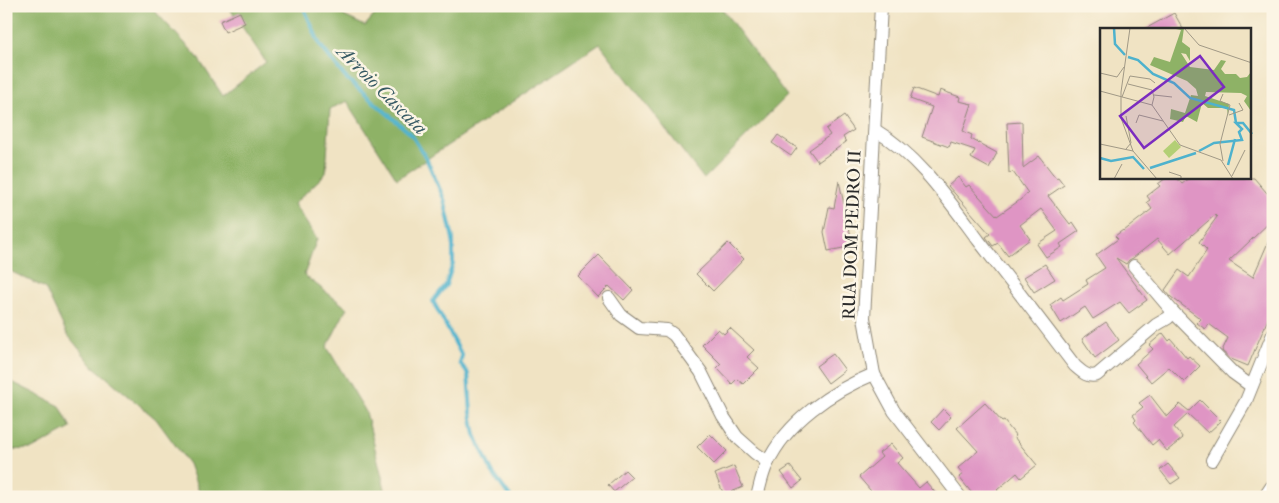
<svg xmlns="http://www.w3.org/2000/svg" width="1279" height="503" font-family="'IM FELL French Canon',serif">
<rect width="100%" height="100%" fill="#fcf5e5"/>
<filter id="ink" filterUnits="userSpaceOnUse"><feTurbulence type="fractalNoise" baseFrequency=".02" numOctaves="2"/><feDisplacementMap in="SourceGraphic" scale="10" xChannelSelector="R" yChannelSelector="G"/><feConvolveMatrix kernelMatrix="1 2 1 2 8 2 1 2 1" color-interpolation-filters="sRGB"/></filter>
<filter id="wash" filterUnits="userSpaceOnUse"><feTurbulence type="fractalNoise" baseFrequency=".0096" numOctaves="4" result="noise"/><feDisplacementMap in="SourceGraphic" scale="20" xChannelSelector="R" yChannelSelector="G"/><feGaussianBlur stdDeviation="1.12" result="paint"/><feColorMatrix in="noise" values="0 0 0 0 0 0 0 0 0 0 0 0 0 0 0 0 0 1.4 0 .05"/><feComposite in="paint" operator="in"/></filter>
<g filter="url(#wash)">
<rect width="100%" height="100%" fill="#f0e3c3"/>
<g fill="#8eb266" stroke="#5c6e48">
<polygon points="6,6 150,6 196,55 223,96 266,62 228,6 343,6 344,16 365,26 382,6 720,6 787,96 704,179 600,44 397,179 347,101 330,109 326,173 294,204 317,239 304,275 347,308 327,347 366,412 387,497 201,497 189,464 156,419 93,366 67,334 45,288 6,269"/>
<polygon points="6,379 60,406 71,428 32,449 6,450"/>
</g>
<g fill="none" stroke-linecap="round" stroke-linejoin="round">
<polyline stroke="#4eb2cd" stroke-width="4" points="303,6 320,45 345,77 411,134 426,158 444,199 453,239 453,263 446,285 433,301 462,356 460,363 468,374 471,413 475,435 492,472 510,497"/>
</g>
<g id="blocks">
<g fill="#df95c4">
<polygon points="240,12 245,23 225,32 220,21"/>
<polygon points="1174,13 1183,29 1145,29"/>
<polygon points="914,88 938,97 940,90 960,97 959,101 972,104 963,131 972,135 971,139 997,153 989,168 971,158 975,150 951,142 949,147 922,137 932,107 910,99"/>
<polygon points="844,116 854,130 843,137 846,142 818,162 809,150 830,135 826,129"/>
<polygon points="1022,122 1023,168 1039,156 1056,178 1058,177 1064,185 1048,196 1070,224 1073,222 1079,231 1060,244 1062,247 1046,257 1037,244 1057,231 1041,209 1020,225 1030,239 1008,256 998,243 993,246 986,237 990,234 948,186 958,177 966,187 969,185 997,216 1020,200 1028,193 1013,172 1009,173 1007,123"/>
<polygon points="778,135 797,148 791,156 772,143"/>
<polygon points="1166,178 1177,178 1182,184 1190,178 1254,178 1273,200 1273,219 1229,261 1253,277 1273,231 1273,307 1248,366 1231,359 1222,351 1228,338 1209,324 1205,329 1197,323 1201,319 1171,297 1165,290 1179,270 1189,277 1207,250 1199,242 1217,217 1215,215 1170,254 1157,239 1133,258 1129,260 1126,264 1116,258 1147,300 1129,313 1120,302 1093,319 1085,307 1061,323 1050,305 1061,297 1063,300 1088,284 1086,280 1105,268 1096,255 1118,239 1115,236 1123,230 1124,231 1152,209 1147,202 1150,200 1147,196 1160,186 1158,184"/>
<polygon points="839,181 853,246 828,251 824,232 829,207 834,208"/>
<polygon points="728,243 744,259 713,291 696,274"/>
<polygon points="599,255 633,290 624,300 609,286 598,297 578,276"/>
<polygon points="1045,264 1055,279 1034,292 1024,277"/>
<polygon points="1106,322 1119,340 1095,358 1082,339"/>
<polygon points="730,328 754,350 747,357 759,368 743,384 737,379 732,384 717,368 721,364 702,345 718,329 724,334"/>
<polygon points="1163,333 1169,341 1171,339 1187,358 1189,356 1200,366 1184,382 1169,367 1151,382 1136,364 1153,349 1149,345"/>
<polygon points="833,354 845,370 828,383 816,366"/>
<polygon points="1150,395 1167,417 1180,404 1189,411 1200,400 1221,421 1208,433 1188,414 1174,427 1183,438 1167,451 1158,440 1152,445 1134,422 1136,420 1133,415 1143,407 1139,403"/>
<polygon points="985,403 1002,422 1004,421 1016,436 1014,437 1037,465 1021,478 1017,473 997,490 1003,497 975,497 959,477 963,474 958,468 978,451 957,428"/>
<polygon points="943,409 951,417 939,430 931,422"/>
<polygon points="710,434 727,451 714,464 697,447"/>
<polygon points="891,444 903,458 897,463 919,488 926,482 939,497 876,497 859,477 882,457 879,453"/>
<polygon points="1168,464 1180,478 1171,484 1160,470"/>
<polygon points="734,466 743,487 724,495 715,474"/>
<polygon points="790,466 802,481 793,488 781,472"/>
<polygon points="625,470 632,477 614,492 608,485"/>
</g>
</g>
</g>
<g filter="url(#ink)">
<use href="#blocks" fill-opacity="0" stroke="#8e8777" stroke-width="1"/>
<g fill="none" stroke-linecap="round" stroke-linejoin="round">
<g stroke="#8e8777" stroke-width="14">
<g id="minor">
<polyline points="881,6 864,318 874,374 894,411 960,497"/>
<path d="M 875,130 C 919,156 949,201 979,241 C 1011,282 1043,324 1075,366 C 1082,372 1088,378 1097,375 L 1156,325 L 1168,318 L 1173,312"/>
<polyline points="1134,266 1173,312 1233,373 1251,386"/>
<polyline points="609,298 621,315 639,328 667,330 674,335 701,372 723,416 737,437 755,453 768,462"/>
<polyline points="1212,460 1246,401 1273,334"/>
<path d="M 757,497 C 760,486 762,474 767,464 C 787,421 832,391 874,374"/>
</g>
</g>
<g stroke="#8e8777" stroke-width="18">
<polyline id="major" points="1267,497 1273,488"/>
</g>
<use href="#minor" stroke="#fff" stroke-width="12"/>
<use href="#major" stroke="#fff" stroke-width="16"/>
</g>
</g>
<g text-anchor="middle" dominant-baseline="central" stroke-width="5" stroke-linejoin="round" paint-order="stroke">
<g font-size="18" fill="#2b2b2b" stroke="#fcf5e5">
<text transform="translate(852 235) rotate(-88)">RUA DOM PEDRO II</text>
</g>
<g font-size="19" font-style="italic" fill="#375a64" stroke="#fcf5e5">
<text transform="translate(382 90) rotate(45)">Arroio Cascata</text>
</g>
</g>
<g transform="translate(1100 28)">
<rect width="151" height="151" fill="#f0e3c3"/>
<path d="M 75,112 L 81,119 L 69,130 L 63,123 Z" fill="#b3cf75"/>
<path d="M 71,0 L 84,0 L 82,14 L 90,20 L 90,33 L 86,26 L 81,25 L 90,39 L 114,42 L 121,32 L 126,33 L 121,41 L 125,46 L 136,46 L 140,50 L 147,49 L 151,44 L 151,83 L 144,73 L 147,68 L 141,65 L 106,64 L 105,68 L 129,76 L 128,88 L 127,80 L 108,80 L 102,75 L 97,94 L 86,88 L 83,94 L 70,91 L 71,81 L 85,85 L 91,67 L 98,68 L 96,61 L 87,53 L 50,37 L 54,29 L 70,34 L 81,2 Z" fill="#8eb266"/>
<path fill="none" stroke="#4eb2cd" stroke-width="2.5" d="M 14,0 L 15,16 L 25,27M 28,29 L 38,32 L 53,46 L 74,55 L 90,70 L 134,82 L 136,95M 99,123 L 114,115 L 142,112 L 139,104 L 142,101 L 136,95 L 143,95 L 152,106M 0,130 L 11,133 L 33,129 L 44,141M 128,137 L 135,111M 50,140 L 96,125"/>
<path fill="none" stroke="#a19986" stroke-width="1" d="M 30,0 L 21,64 L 21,90 L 33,123 L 57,151M 84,0 L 99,17 L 152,35M 0,45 L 17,49 L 24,39M 28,56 L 52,62 L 54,69 L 52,77M 0,63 L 52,77 L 80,117 L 121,132 L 133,151M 123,66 L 120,73 L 130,77 L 120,116 L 123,133M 54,67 L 72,69M 22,69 L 30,48 L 50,51 L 55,55M 129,87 L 143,82 L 139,75M 36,95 L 39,87 L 63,93M 0,116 L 33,123M 26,121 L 31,115 L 26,88M 69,144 L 81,148 L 81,151M 132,148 L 145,122M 14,151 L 22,136M 93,151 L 109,151"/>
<path fill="#7b2cbf" fill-opacity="0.15" stroke="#7b2cbf" stroke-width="2.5" d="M 100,28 L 124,59 L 44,120 L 20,88 Z"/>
<rect width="151" height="151" fill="none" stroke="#2b2b2b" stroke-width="2.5"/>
</g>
<rect width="1279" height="503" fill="none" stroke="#fcf5e5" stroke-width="25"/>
</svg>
